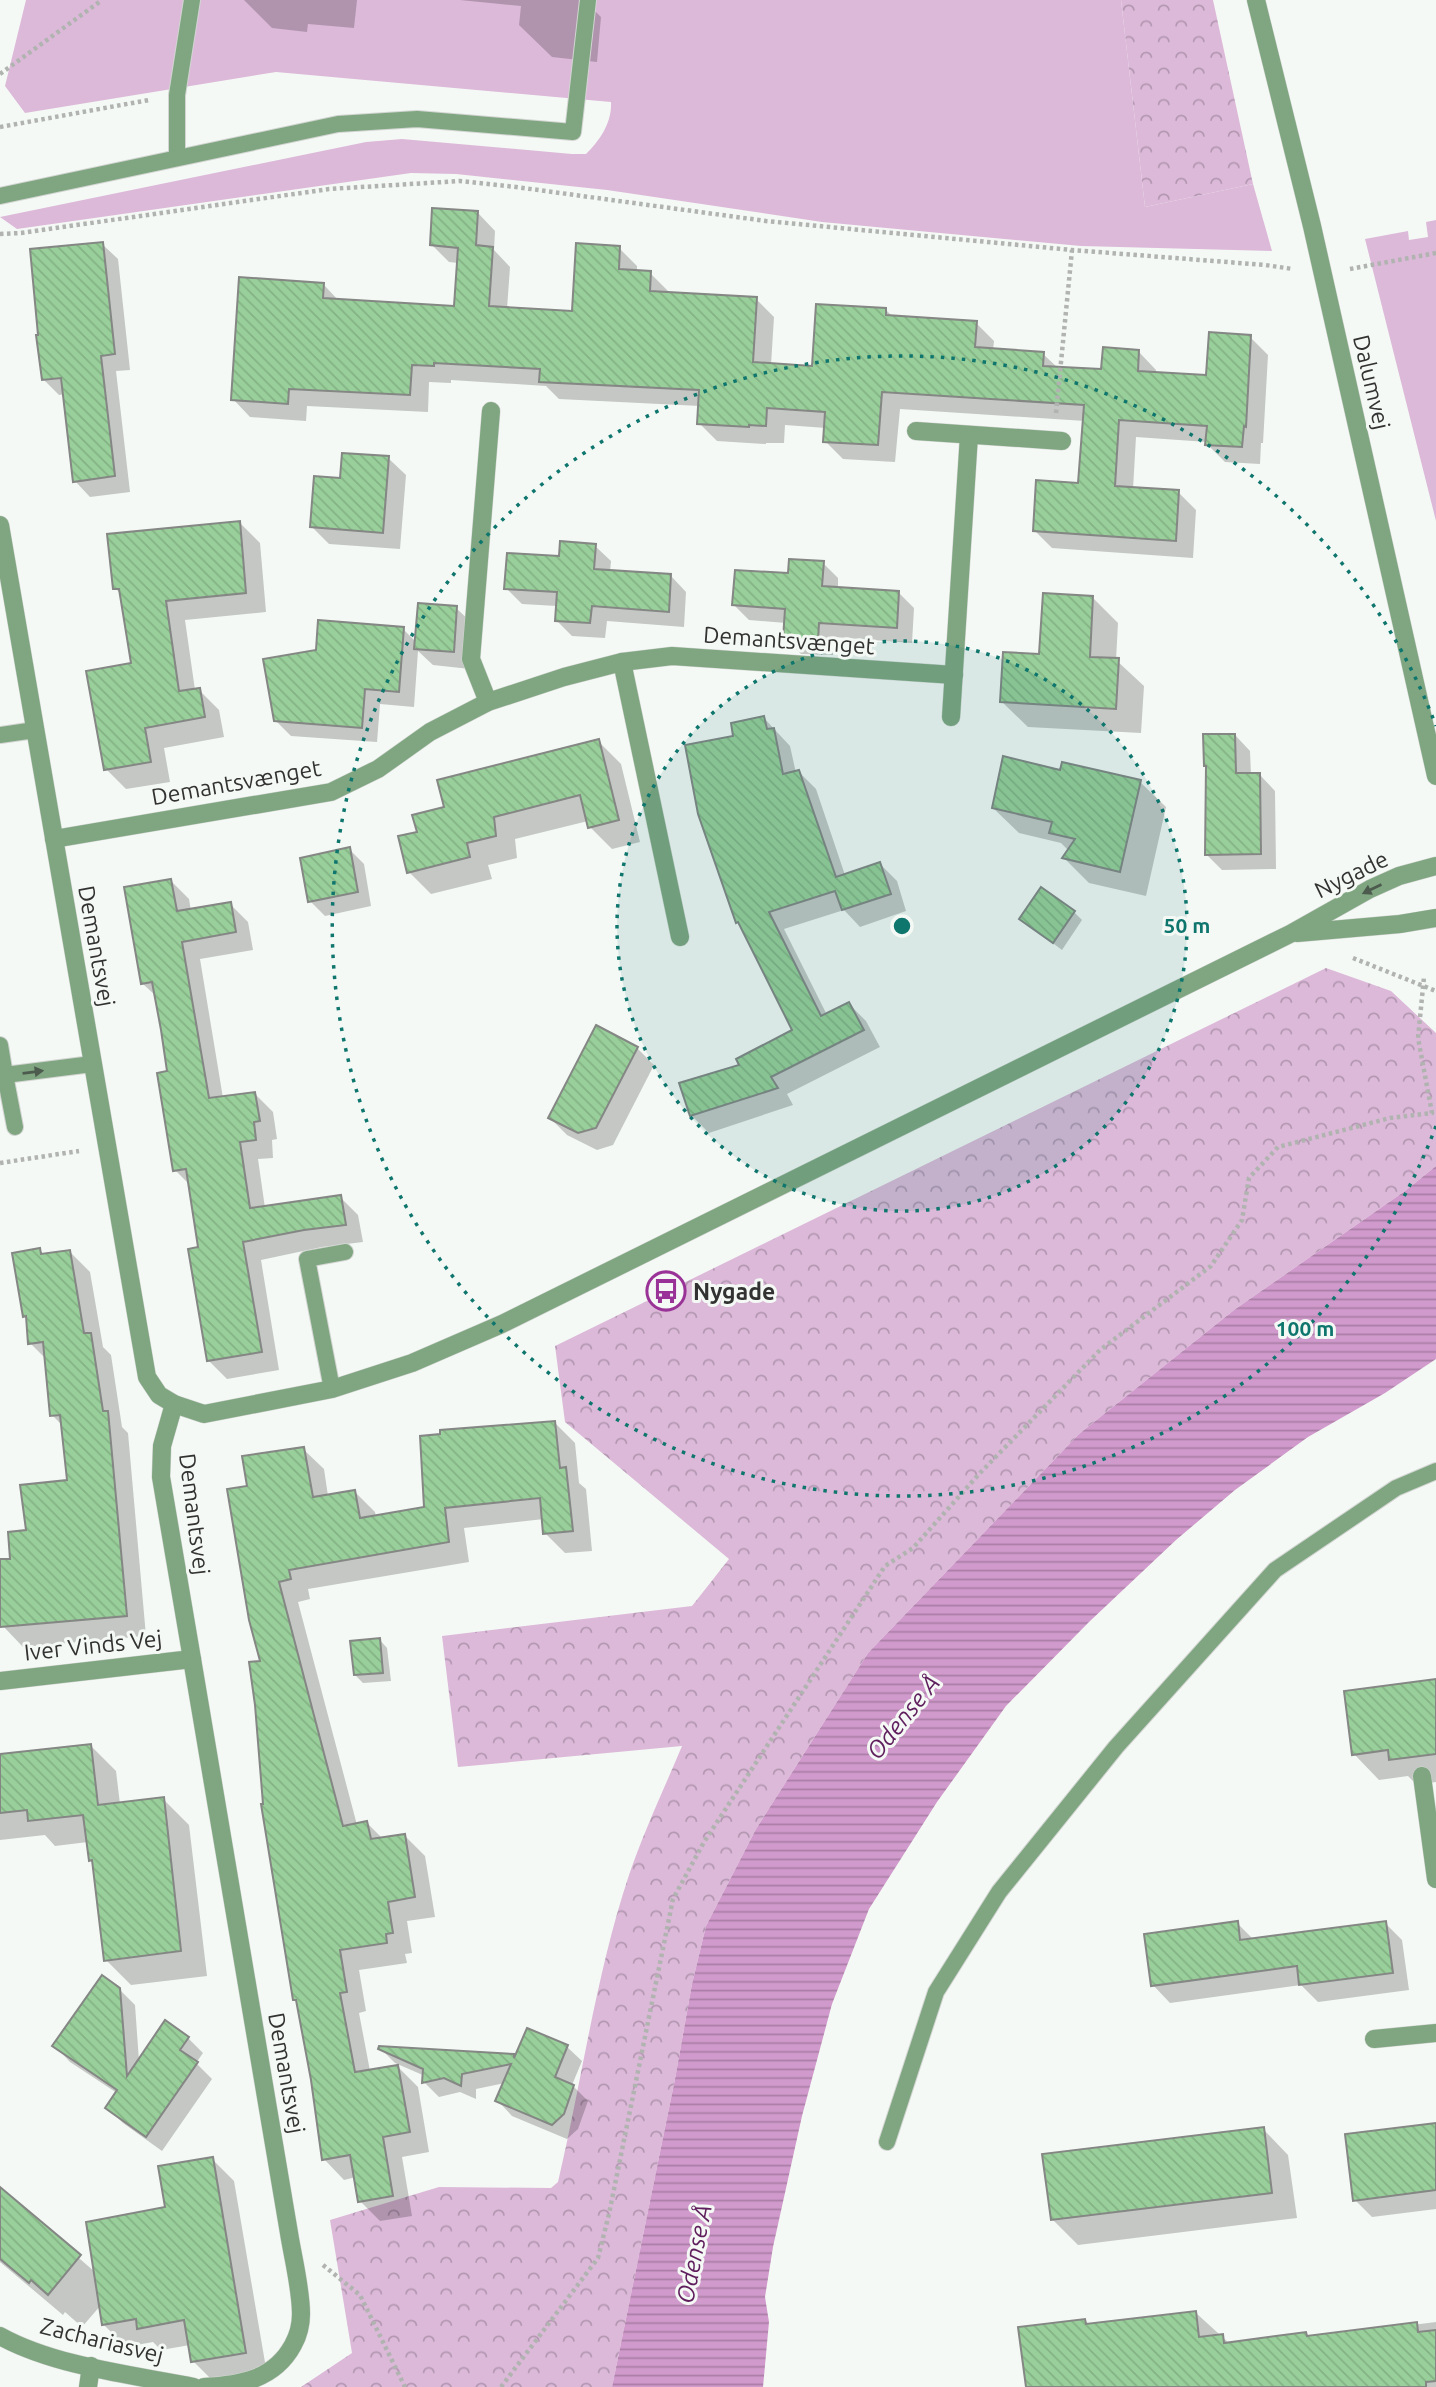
<svg xmlns="http://www.w3.org/2000/svg" width="1436" height="2387" font-family="Ubuntu,sans-serif">
<defs>
<pattern id="forest-crowns" width="20" height="18" patternUnits="userSpaceOnUse" patternTransform="scale(1.75)"><rect width="20" height="18" fill="#dcb9d9"/><path d="M2 6a3 3 0 1 1 6 0M12 15a3 3 0 1 1 6 0" fill="none" stroke="#b397b1"/></pattern>
<pattern id="water-rules" width="6" height="5" patternUnits="userSpaceOnUse" patternTransform="scale(1.75)"><rect width="6" height="5" fill="#d19acc"/><path d="M0 2.5h6" fill="none" stroke="#aa7ea6"/></pattern>
<pattern id="building-back-hatch" width="6" height="6" patternUnits="userSpaceOnUse" patternTransform="scale(1.75)"><rect width="6" height="6" fill="#99cf9a"/><path d="M-1 5l2 2M0 0l6 6M5-1l2 2" fill="none" stroke="#84b285"/></pattern>
</defs>
<rect width="100%" height="100%" fill="#f5f9f5"/>
<g fill="#dcb9d9">
<path d="M 26,0 L 1121,0 L 1145,207 L 1253,184 L 1272,251 L 1081,246 L 822,222 L 607,190 L 456,174 L 411,173 L 17,229 L 0,217 L 366,142 L 402,139 L 572,154 L 586,154 C 600,140 612,123 611,102 L 276,72 L 25,113 L 5,86 Z"/>
<polygon points="1436,220 1436,521 1365,239 1408,231 1409,240 1428,237 1426,222"/>
</g>
<g fill="url(#forest-crowns)">
<polygon points="1121,0 1213,0 1253,184 1145,207"/>
<path d="M 1326,968 L 1391,991 L 1436,1033 L 1436,1166 L 1405,1191 L 1234,1310 L 1079,1434 L 868,1653 L 756,1829 L 706,1926 L 692,1984 L 675,2079 L 612,2387 L 301,2387 L 352,2353 L 330,2220 L 439,2187 L 551,2188 L 558,2182 C 582,2080 596,1974 629,1875 C 644,1831 664,1789 682,1746 L 458,1767 L 442,1636 L 692,1606 L 729,1559 L 565,1422 L 555,1346 Z"/>
</g>
<polygon fill="url(#water-rules)" points="1436,1166 1436,1359 1385,1393 1308,1437 1235,1490 1176,1540 1089,1622 1006,1706 937,1802 869,1909 832,2004 802,2116 773,2247 765,2297 769,2322 763,2387 612,2387 675,2079 692,1984 706,1926 756,1829 868,1653 1079,1434 1234,1310 1405,1191"/>
<g fill="#0003">
<polygon points="244,0 357,0 354,28 308,24 307,32 272,28"/>
<polygon points="460,0 587,0 587,3 601,17 597,62 552,57 519,25 521,6"/>
<polygon points="478,213 495,231 494,250 510,267 507,309 574,313 619,248 637,266 637,272 650,273 668,291 668,294 756,299 774,317 771,365 814,368 886,310 894,318 976,323 994,341 993,350 1043,354 1058,368 1103,371 1139,352 1156,370 1156,374 1208,377 1250,337 1268,355 1263,443 1261,443 1260,464 1225,462 1207,444 1207,442 1136,437 1133,489 1178,492 1196,510 1193,558 1052,548 1034,530 1080,485 1085,421 900,409 895,462 843,459 825,441 826,428 785,425 784,443 766,443 766,444 717,441 699,423 700,406 559,399 546,386 451,380 451,383 429,382 428,412 307,406 306,421 250,417 233,399 324,285 339,301 455,308 458,263 449,262 432,245"/>
<polygon points="102,244 118,259 130,370 116,371 130,492 90,497 75,481 65,394 59,395 43,379"/>
<polygon points="388,458 406,475 400,549 329,544 312,527"/>
<polygon points="239,522 260,543 266,612 185,620 195,690 199,690 219,710 224,737 164,748 170,782 126,789 106,769 133,665 122,595 115,588"/>
<polygon points="595,546 611,561 610,572 671,576 686,592 684,627 607,621 605,638 572,636 556,620 557,606 522,604 506,588"/>
<polygon points="823,563 838,578 838,589 899,593 914,608 912,643 834,637 833,655 801,654 785,638 786,623 749,620 734,605"/>
<polygon points="1092,597 1118,623 1116,660 1144,686 1141,733 1028,727 1002,702"/>
<polygon points="456,608 474,625 470,669 433,665 418,651 414,707 380,704 377,742 291,736 275,720 318,652 403,629 416,642"/>
<polygon points="764,718 790,746 796,773 799,772 816,789 845,875 880,864 897,881 906,911 860,927 844,910 784,929 827,1015 849,1004 866,1021 880,1047 787,1094 793,1105 709,1133 692,1116 682,1085 741,1066 794,1031 742,927 737,922 735,737"/>
<polygon points="1235,735 1250,751 1251,775 1260,775 1275,791 1276,869 1222,870 1207,855 1208,768 1205,766"/>
<polygon points="598,741 621,764 640,842 612,849 590,827 588,821 515,839 517,858 488,865 492,879 431,894 409,872 419,833 446,808"/>
<polygon points="1061,772 1140,782 1166,807 1146,896 1089,883 1064,858 1069,851 1061,843 1019,833 993,808"/>
<polygon points="349,849 364,864 371,906 325,916 310,901"/>
<polygon points="171,881 189,899 191,911 230,904 248,922 253,950 200,959 223,1098 255,1094 273,1112 277,1139 272,1140 273,1158 258,1159 265,1208 340,1197 358,1215 363,1242 322,1247 261,1260 279,1370 227,1379 209,1361 200,1249 190,1185 175,1170 169,1072 157,997 143,984"/>
<polygon points="1074,912 1082,920 1062,950 1021,919"/>
<polygon points="637,1048 654,1065 613,1145 597,1150 567,1135 550,1118"/>
<polygon points="40,1250 45,1256 69,1251 90,1272 103,1347 111,1355 122,1427 128,1433 146,1636 23,1647 3,1626 0,1561 12,1561 28,1532 69,1481 63,1426 52,1415 46,1359 30,1343 28,1320 24,1316"/>
<polygon points="555,1423 575,1443 579,1483 586,1489 592,1551 565,1553 545,1533 544,1519 464,1528 469,1562 308,1589 310,1599 298,1602 357,1825 367,1823 383,1839 405,1836 425,1856 435,1917 407,1921 412,1953 405,1954 407,1963 359,1970 366,2011 359,2013 370,2071 398,2067 418,2087 429,2152 402,2157 412,2216 380,2221 360,2201 356,2177 344,2180 324,2159 313,2080 298,2003 294,1999 263,1663 249,1487 303,1449 324,1469 328,1496 355,1492 375,1512 376,1517 426,1509"/>
<polygon points="379,1639 387,1648 391,1681 363,1683 355,1675"/>
<polygon points="1436,1681 1436,1782 1417,1785 1408,1776 1379,1780 1354,1754"/>
<polygon points="91,1746 116,1771 120,1804 163,1799 189,1825 207,1976 131,1985 106,1960 94,1864 90,1860 88,1842 55,1846 45,1835 0,1840 0,1756"/>
<polygon points="1237,1923 1254,1940 1385,1923 1402,1940 1409,1990 1318,2002 1301,1985 1170,2003 1153,1985"/>
<polygon points="119,1989 135,2005 139,2061 188,2038 203,2053 196,2063 212,2079 162,2151 123,2123 107,2107 117,2093 70,2062 55,2046"/>
<polygon points="567,2047 582,2061 572,2085 588,2101 578,2129 567,2139 512,2116 498,2101 505,2083 476,2089 476,2099 460,2092 439,2097 424,2082 425,2076 395,2063 380,2048 513,2056 516,2058"/>
<polygon points="1436,2124 1436,2209 1372,2217 1355,2200"/>
<polygon points="1263,2129 1288,2155 1297,2218 1078,2245 1053,2220"/>
<polygon points="212,2159 234,2181 267,2374 215,2383 193,2361 190,2345 161,2350 153,2342 126,2347 104,2325 101,2305 82,2327 65,2312 63,2315 0,2262 0,2190 95,2272 167,2209"/>
<polygon points="1196,2313 1230,2344 1306,2334 1309,2338 1436,2322 1436,2387 1027,2387 1085,2320 1089,2325"/>
</g>
<g fill="url(#building-back-hatch)" stroke="#848784" stroke-width="2">
<polygon points="432,208 478,211 476,245 493,247 489,306 572,311 576,243 620,246 619,269 651,271 650,291 757,297 753,362 812,366 816,304 886,308 886,315 977,321 975,347 1044,352 1043,366 1101,369 1103,347 1139,350 1138,371 1206,375 1209,332 1251,335 1246,427 1244,426 1242,447 1205,445 1207,426 1119,420 1115,486 1179,490 1176,541 1033,531 1036,480 1078,483 1084,405 882,392 878,445 823,442 825,412 767,408 766,426 749,425 749,427 697,424 699,390 539,382 540,369 434,363 434,366 412,365 410,395 289,389 288,404 231,400 239,277 324,283 323,298 454,306 458,248 430,245"/>
<polygon points="103,242 115,354 101,356 115,476 73,482 61,378 42,380 36,335 38,335 30,249"/>
<polygon points="342,453 389,456 383,533 310,527 314,476 340,478"/>
<polygon points="240,521 246,593 166,601 179,691 200,688 205,717 145,728 151,762 104,770 86,671 131,663 119,589 113,589 107,534"/>
<polygon points="560,541 596,544 594,569 671,574 669,612 592,606 590,623 555,621 557,592 504,589 507,553 559,556"/>
<polygon points="789,559 824,561 822,586 899,591 897,628 819,623 818,641 783,639 785,609 732,605 735,570 788,573"/>
<polygon points="1043,593 1093,596 1090,657 1119,658 1116,709 1000,702 1003,652 1039,654"/>
<polygon points="418,603 457,606 454,652 414,649"/>
<polygon points="318,620 404,627 399,692 365,689 362,728 274,721 263,659 316,650"/>
<polygon points="764,716 767,729 774,728 783,774 799,770 836,877 880,862 891,894 842,910 835,891 769,912 821,1016 849,1002 864,1030 771,1077 778,1088 690,1116 679,1083 739,1065 736,1059 792,1030 738,922 736,923 698,814 685,745 733,736 731,723"/>
<polygon points="1203,734 1235,734 1236,773 1260,773 1261,854 1205,855 1206,766 1204,766"/>
<polygon points="599,739 619,820 588,828 580,795 494,817 496,836 467,843 470,857 407,873 398,836 417,832 412,815 444,807 437,780"/>
<polygon points="1003,756 1060,770 1062,762 1141,780 1120,872 1062,858 1075,839 1049,833 1052,822 992,808"/>
<polygon points="350,847 358,892 308,902 300,858"/>
<polygon points="171,879 177,911 231,902 236,932 182,942 209,1098 255,1092 260,1121 254,1122 256,1140 240,1142 250,1208 341,1195 346,1225 304,1230 243,1242 262,1352 207,1361 188,1249 198,1247 186,1169 173,1171 157,1073 167,1071 161,1030 152,982 141,984 124,887"/>
<polygon points="1041,887 1075,911 1053,943 1019,919"/>
<polygon points="596,1025 638,1047 596,1128 578,1133 548,1118"/>
<polygon points="40,1248 41,1254 70,1250 84,1333 91,1333 103,1411 108,1411 127,1616 0,1627 0,1559 10,1559 8,1532 26,1530 20,1485 67,1480 60,1415 50,1416 43,1342 28,1344 26,1316 23,1317 12,1253"/>
<polygon points="555,1421 560,1468 566,1467 573,1531 543,1534 540,1498 445,1508 449,1542 289,1570 291,1579 279,1582 343,1826 367,1821 371,1839 405,1834 415,1897 388,1902 393,1933 386,1934 387,1943 340,1950 347,1992 340,1993 355,2072 398,2065 410,2132 383,2137 393,2196 358,2202 350,2155 322,2160 311,2080 296,2000 293,2000 261,1804 263,1804 255,1705 249,1662 260,1661 249,1620 227,1489 247,1486 242,1456 304,1447 313,1497 355,1490 360,1518 424,1507 420,1436 440,1434 440,1430"/>
<polygon points="380,1638 383,1673 354,1675 350,1641"/>
<polygon points="1436,1679 1436,1754 1389,1760 1388,1750 1352,1755 1344,1691"/>
<polygon points="91,1744 98,1805 164,1797 181,1951 104,1961 92,1860 89,1861 83,1815 28,1821 27,1810 0,1813 0,1754"/>
<polygon points="1238,1921 1240,1940 1386,1921 1393,1973 1299,1985 1297,1966 1151,1986 1144,1934"/>
<polygon points="102,1975 120,1988 127,2076 165,2020 189,2037 180,2050 198,2062 146,2137 105,2108 117,2090 52,2046"/>
<polygon points="527,2028 568,2045 555,2077 574,2085 564,2114 552,2125 495,2101 511,2064 462,2074 461,2086 444,2078 422,2083 423,2069 378,2049 379,2046 514,2054 514,2058"/>
<polygon points="1436,2123 1436,2190 1353,2201 1345,2134"/>
<polygon points="1264,2127 1272,2193 1051,2220 1042,2154"/>
<polygon points="213,2157 246,2353 191,2362 184,2320 137,2329 136,2319 102,2325 86,2222 165,2207 158,2166"/>
<polygon points="0,2187 81,2255 48,2295 31,2280 29,2283 0,2259"/>
<polygon points="1196,2311 1199,2337 1223,2334 1224,2343 1306,2332 1307,2336 1417,2322 1418,2332 1436,2330 1436,2381 1426,2382 1426,2387 1026,2387 1018,2327 1085,2319 1086,2324"/>
</g>
<g fill="none" stroke-linecap="round" stroke-linejoin="round">
<g stroke="#d2d5d2" stroke-width="18">
<g id="service">
<polyline points="177,157 177,95 192,0"/>
<polyline points="0,196 338,124 417,119 573,132 588,0"/>
<polyline points="0,735 35,730"/>
<polyline points="0,1045 5,1075 92,1064"/>
<polyline points="5,1075 15,1127"/>
<polyline points="332,1389 307,1259 345,1252"/>
<polyline points="887,2142 936,1992 999,1892 1116,1747 1275,1570 1396,1488 1436,1471"/>
</g>
</g>
<g stroke="#d2d5d2" stroke-width="19">
<g id="minor">
<polyline points="916,431 1062,441"/>
<polyline points="622,662 680,937"/>
<polyline points="488,702 471,659 491,411"/>
<polyline points="951,717 969,435"/>
<polyline points="54,839 331,792 378,769 430,732 488,702 564,677 622,662 672,656 954,675"/>
<path d="M 192,1659 L 289,2233 C 293,2258 301,2289 301,2314 C 301,2325 298,2336 293,2345 C 274,2380 240,2385 204,2387"/>
<polyline points="1422,1776 1436,1879"/>
<polyline points="1374,2039 1436,2033"/>
<path d="M 0,2336 C 54,2366 133,2375 194,2387"/>
<polyline points="88,2387 91,2366"/>
</g>
</g>
<g stroke="#d2d5d2" stroke-width="19">
<g id="tertiary">
<polyline points="1256,0 1312,226 1436,776"/>
<polyline points="0,525 147,1377 159,1395 174,1404 204,1414 332,1389 412,1363 502,1324 1290,934 1370,889 1399,876 1436,866"/>
<polyline points="1297,933 1400,924 1436,918"/>
<polyline points="0,1681 192,1659 161,1477 162,1446 174,1404"/>
</g>
</g>
<g stroke="#b0b3b0" stroke-width="4.5" stroke-dasharray="3.5 3.5" stroke-linecap="butt">
<polyline points="0,74 102,0"/>
<polyline points="0,127 149,100"/>
<polyline points="0,234 21,233 329,189 460,181 516,187 766,221 1072,250 1265,265 1293,269"/>
<polyline points="1350,269 1436,253"/>
<polyline points="1056,413 1072,250"/>
<polyline points="1353,958 1436,991"/>
<polyline points="0,1163 79,1151"/>
<polyline points="323,2265 360,2295 405,2387"/>
<polyline points="501,2387 598,2258 609,2214 673,1899 704,1842 885,1566 913,1548 980,1473 1100,1350 1211,1266 1242,1220 1249,1178 1278,1147 1390,1118 1432,1113 1418,1038 1424,977"/>
</g>
<use href="#service" stroke="#7fa680" stroke-width="16"/>
<use href="#minor" stroke="#7fa680" stroke-width="18"/>
<use href="#tertiary" stroke="#7fa680" stroke-width="18"/>
</g>
<defs><path id="oneway-solid" d="M-6-.8H1V-3.2L6.5 0L1 3.2V.8H-6Z" transform="scale(1.75)"/></defs>
<g fill="#4c5b4d">
<use href="#oneway-solid" transform="translate(1372 889) rotate(154)"/>
<use href="#oneway-solid" transform="translate(33 1072) rotate(-7)"/>
</g>
<circle cx="902" cy="926" r="285" fill="#0f766e" fill-opacity=".12"/>
<g fill="none" stroke="#0f766e" stroke-width="3.5" stroke-dasharray="3.5 7">
<circle cx="902" cy="926" r="285"/>
<path d="M1436 1126A570 570 0 1 1 1436 726"/>
</g>
<defs>
<g id="bus-ring" transform="scale(2.0125)"><circle r="9.5" fill="#f5f9f5" stroke="#9a3397" stroke-width="1.5"/><path d="M-5-6H5V4H4V6H2V4H-2V6H-4V4H-5ZM-3.5-4V0h7V-4ZM-3.5 1.2v1.5H-2V1.2ZM2 1.2v1.5H3.5V1.2Z" fill="#9a3397"/></g>
</defs>
<g fill-rule="evenodd">
<use href="#bus-ring" x="666" y="1291"/>
</g>
<g text-anchor="middle" dominant-baseline="central" stroke-width="6" stroke-linejoin="round" paint-order="stroke">
<g font-size="23" fill="#313231" stroke="#f5f9f5">
<text transform="translate(1372 382) rotate(77)">Dalumvej</text>
<text transform="translate(789 640) rotate(4)">Demantsvænget</text>
<text transform="translate(236 782) rotate(-10)">Demantsvænget</text>
<text transform="translate(1351 874) rotate(-26)">Nygade</text>
<text transform="translate(97 946) rotate(80)">Demantsvej</text>
<text transform="translate(195 1514) rotate(83)">Demantsvej</text>
<text transform="translate(93 1645) rotate(-6)">Iver Vinds Vej</text>
<text transform="translate(287 2073) rotate(80)">Demantsvej</text>
<text transform="translate(102 2340) rotate(14)">Zachariasvej</text>
</g>
<g font-size="23" font-weight="bold" fill="#313231" stroke="#f5f9f5" text-anchor="start">
<text x="693" y="1291">Nygade</text>
</g>
<g font-size="24" font-style="italic" fill="#5f1f5d" stroke="#f5f9f5">
<text transform="translate(903 1717) rotate(-51)">Odense Å</text>
<text transform="translate(694 2254) rotate(-79)">Odense Å</text>
</g>
</g>
<circle cx="902" cy="926" r="10" fill="#0f766e" stroke="#f5f9f5" stroke-width="3.5"/>
<g font-size="21" text-anchor="middle" font-weight="bold" fill="#0f766e" stroke="#f5f9f5" stroke-width="6" stroke-linejoin="round" paint-order="stroke">
<text x="1187" y="933">50 m</text>
<text x="1305" y="1336">100 m</text>
</g>
</svg>
